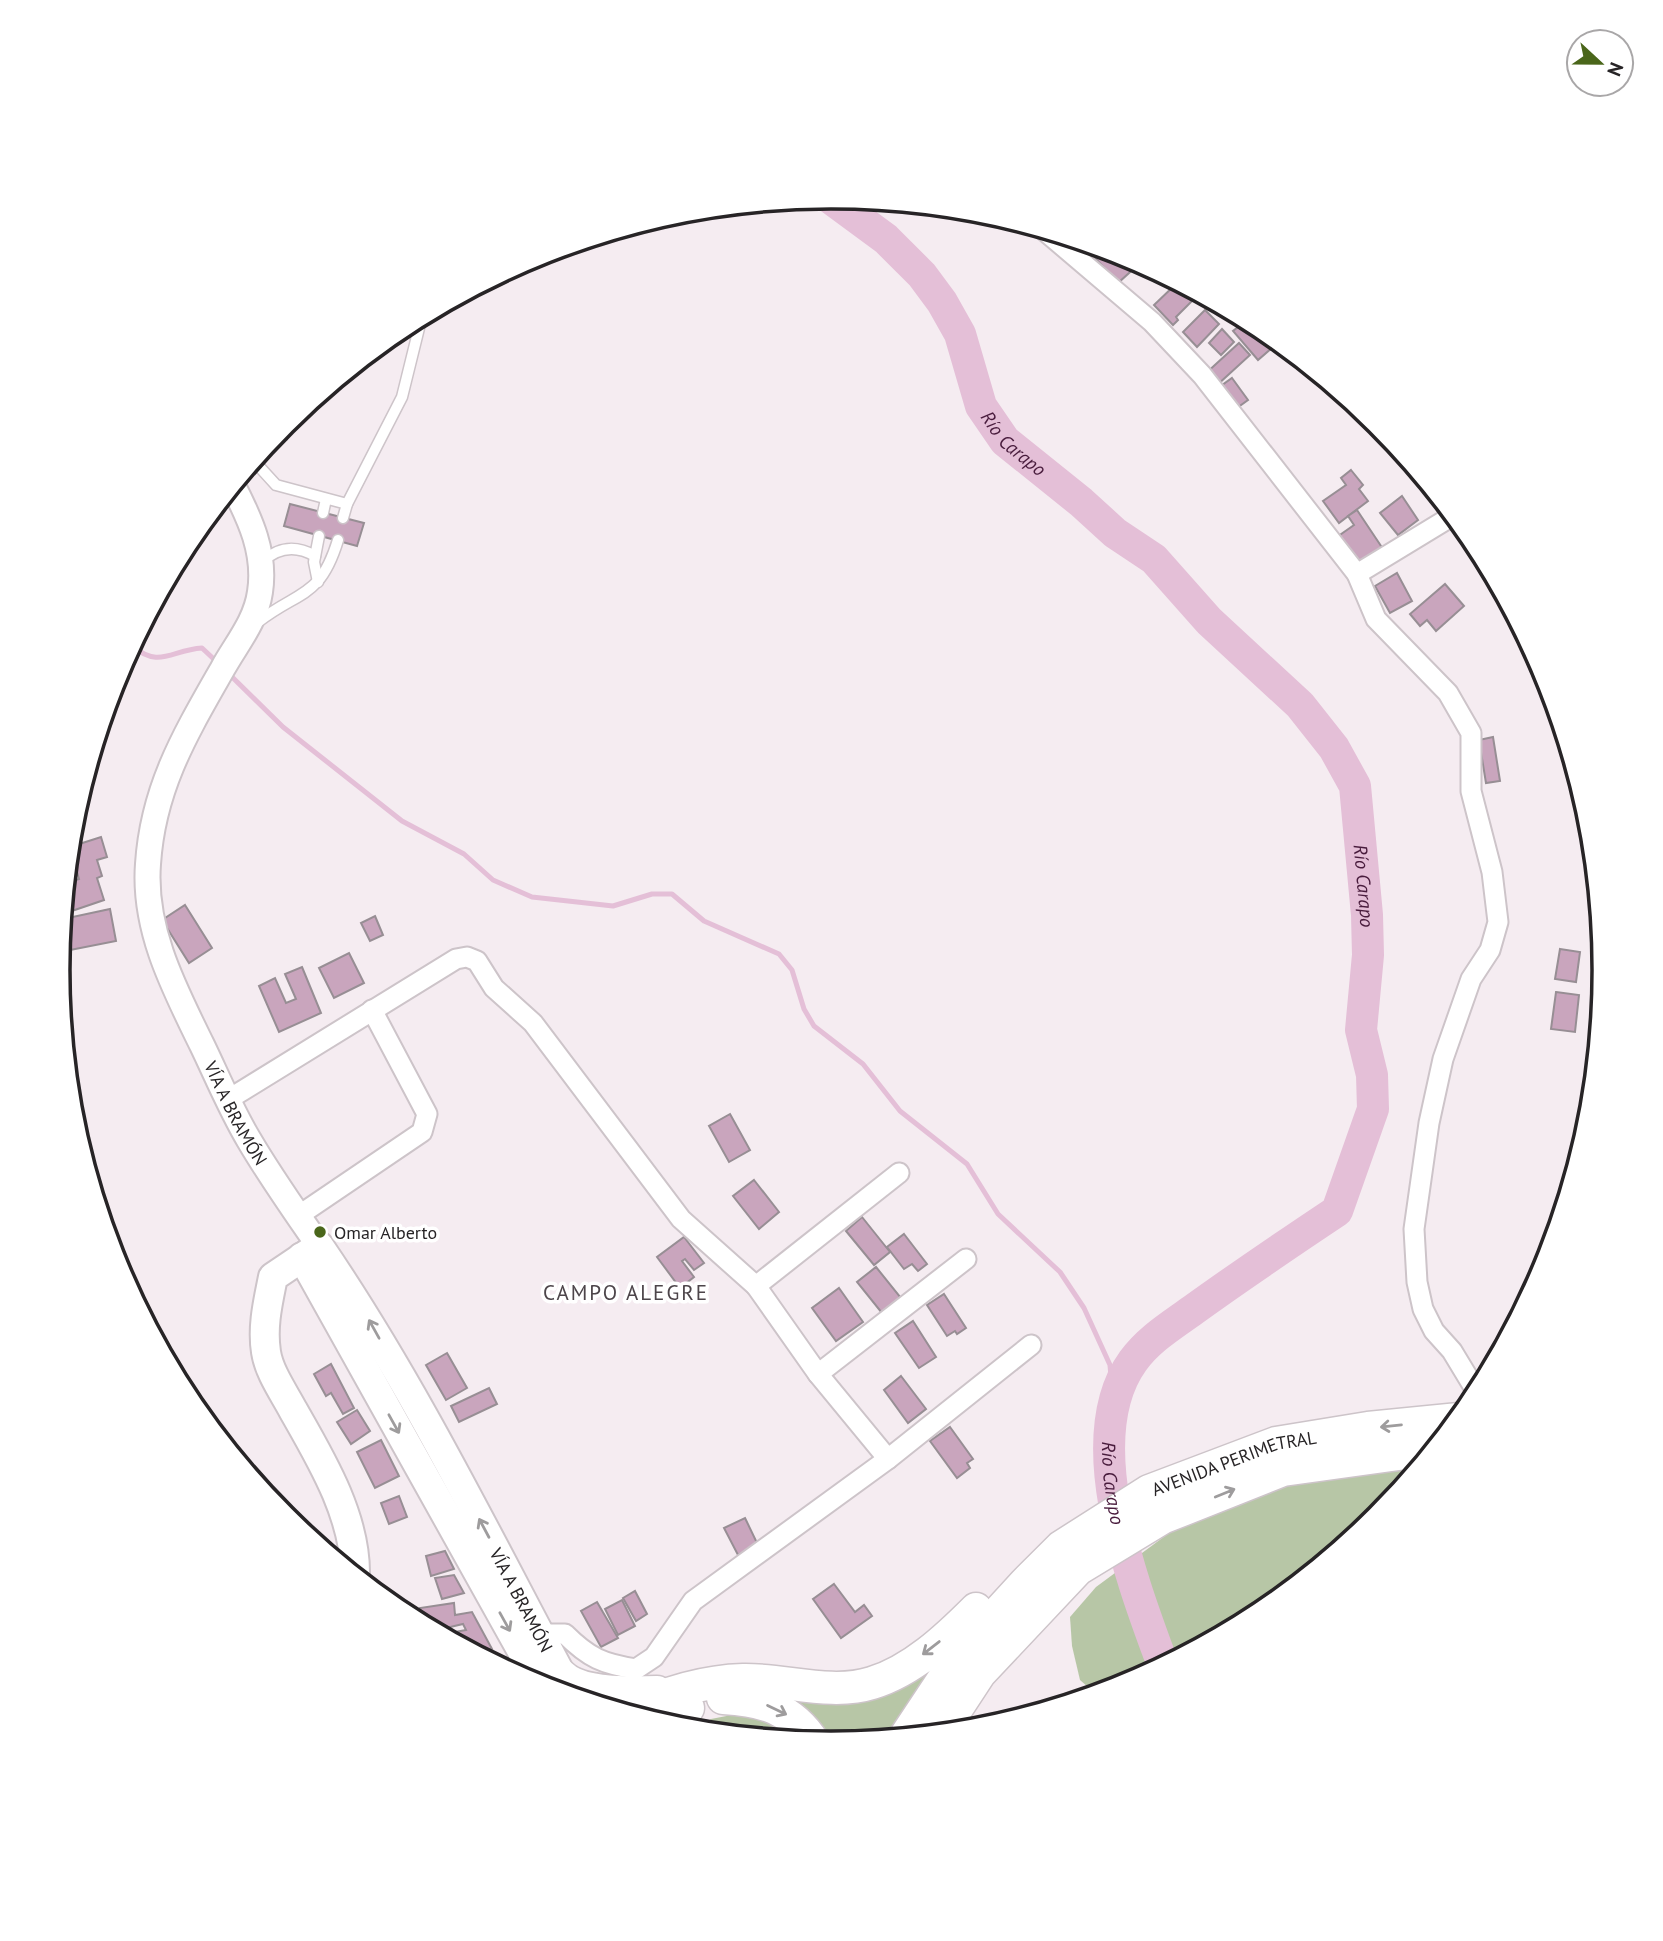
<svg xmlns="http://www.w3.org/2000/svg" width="1663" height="1941" font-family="'PT Sans',sans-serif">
<rect width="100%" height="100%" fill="#f5ecf1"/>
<g fill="#b7c6a6">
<polygon points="1436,1448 1378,1518 1261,1614 1127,1685 1097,1695 1080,1680 1072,1646 1070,1617 1096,1587 1188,1519 1253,1489"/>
<path d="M 998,1612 L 953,1666 L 902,1737 L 830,1744 L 805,1712 L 743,1694 L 713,1693 L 689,1703 L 664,1724 L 624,1712 C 666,1697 704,1684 749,1686 C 790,1687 832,1701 873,1692 C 914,1684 934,1654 966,1631 C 976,1624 988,1618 998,1612 Z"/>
<polygon points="747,1712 780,1719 802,1741 695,1731 711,1719"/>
</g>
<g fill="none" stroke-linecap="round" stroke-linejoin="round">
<g stroke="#e4bfd7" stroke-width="5">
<path d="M 132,646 C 160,669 171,650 202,648 L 218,663"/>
<polyline points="227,672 283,727 402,821 464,854 493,880 532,897 613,906 652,894 672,894 704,921 779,954 792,970 804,1009 814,1026 863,1064 900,1111 967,1164 998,1214 1060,1272 1084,1308 1110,1365 1113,1402"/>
</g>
<path stroke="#e4bfd7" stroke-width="32" id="s1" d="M 829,197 L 886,239 L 922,275 L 942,302 L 960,334 L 981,406 L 1005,441 L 1081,502 L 1115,533 L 1154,559 L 1209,621 L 1300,705 L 1334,748 L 1355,786 L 1367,915 L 1368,955 L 1361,1030 L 1372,1075 L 1373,1109 L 1337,1211 C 1289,1243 1240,1276 1193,1310 C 1171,1326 1149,1339 1133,1361 C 1078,1437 1131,1578 1160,1657 L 1166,1665"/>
</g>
<g fill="#c9a5bd" stroke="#978e94" stroke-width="2">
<polygon points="1061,235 1090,244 1081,254"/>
<polygon points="1105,249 1128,256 1154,270 1149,274 1139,264 1118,283 1095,258"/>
<polygon points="1176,284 1192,301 1176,317 1178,320 1173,325 1154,305"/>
<polygon points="1205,310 1219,324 1197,347 1183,332"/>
<polygon points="1247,320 1273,347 1258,360 1233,331"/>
<polygon points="1222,329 1234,342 1221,355 1209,343"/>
<polygon points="1239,343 1250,355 1216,386 1205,374"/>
<polygon points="1232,378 1248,400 1234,410 1218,388"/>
<polygon points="294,416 287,439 274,436 285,423"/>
<polygon points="1351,470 1363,485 1359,489 1368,501 1339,523 1323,501 1346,485 1341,478"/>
<polygon points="1402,496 1418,520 1398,535 1380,513"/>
<polygon points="290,504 364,523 357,546 284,526"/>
<polygon points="1357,510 1383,549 1358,566 1337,537 1354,525 1348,516"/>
<polygon points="1473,539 1488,566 1480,570 1466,542"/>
<polygon points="1397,573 1412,601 1390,613 1375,586"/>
<polygon points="1445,584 1464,606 1436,631 1427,620 1420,626 1410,614"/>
<polygon points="1493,737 1500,781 1486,783 1479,740"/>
<polygon points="101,837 107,857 97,860 102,876 97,878 104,900 63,914 66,883 79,879 70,847"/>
<polygon points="185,905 212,948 189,963 162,920"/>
<polygon points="110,909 116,941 60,952 63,919"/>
<polygon points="375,916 383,935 370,941 361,923"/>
<polygon points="1560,949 1580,952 1576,982 1555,979"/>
<polygon points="349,953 364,983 334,998 319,968"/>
<polygon points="302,967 321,1013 279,1032 259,986 275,978 286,1003 296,999 285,974"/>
<polygon points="1556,992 1579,995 1575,1032 1551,1029"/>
<polygon points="730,1114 750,1150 729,1162 709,1126"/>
<polygon points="754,1180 779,1212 759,1229 733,1196"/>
<polygon points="862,1217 890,1252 874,1265 846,1231"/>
<polygon points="904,1234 927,1264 918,1271 912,1264 904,1269 887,1247"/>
<polygon points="684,1237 704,1263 694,1270 685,1259 682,1261 694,1277 680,1288 657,1257"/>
<polygon points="876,1267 901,1298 882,1313 857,1282"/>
<polygon points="839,1288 863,1322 836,1341 812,1308"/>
<polygon points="944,1294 966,1328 957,1334 955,1331 947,1336 927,1305"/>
<polygon points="913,1321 936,1357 919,1368 895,1333"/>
<polygon points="447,1353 467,1388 446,1400 426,1365"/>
<polygon points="331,1364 354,1408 343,1414 331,1393 326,1396 314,1374"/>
<polygon points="901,1376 926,1409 908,1423 884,1390"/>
<polygon points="489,1388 497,1404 459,1422 451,1406"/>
<polygon points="357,1410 370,1431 351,1444 337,1422"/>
<polygon points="950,1427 973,1459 967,1463 970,1468 957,1478 930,1441"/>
<polygon points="381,1440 399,1476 375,1488 357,1452"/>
<polygon points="399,1496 407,1517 389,1524 381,1503"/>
<polygon points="745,1518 758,1545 738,1555 724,1528"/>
<polygon points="445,1551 454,1569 431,1576 426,1556"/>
<polygon points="454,1575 464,1593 442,1599 435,1578"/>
<polygon points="834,1584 855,1612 864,1605 872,1616 841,1638 813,1599"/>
<polygon points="635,1591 647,1614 636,1621 623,1598"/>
<polygon points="398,1597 399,1612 382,1598"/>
<polygon points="622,1600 635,1626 618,1635 605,1609"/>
<polygon points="597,1602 618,1638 601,1647 581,1611"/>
<polygon points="454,1603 455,1615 472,1612 492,1649 477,1654 472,1651 468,1641 458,1644 451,1640 449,1633 466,1630 463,1624 446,1628 447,1634 442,1635 423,1625 420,1608"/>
</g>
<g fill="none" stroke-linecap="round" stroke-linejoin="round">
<g stroke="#cdc4c9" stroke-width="13">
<g id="service">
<polyline points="254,461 276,485 347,504 343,518"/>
<polyline points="347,504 402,397 422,316"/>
<polyline points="323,513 326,499"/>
<path d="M 262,562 C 278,547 296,545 315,556"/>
<polyline points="318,582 314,562 319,536"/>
<path d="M 258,622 C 299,590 320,599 338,540"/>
</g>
</g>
<g stroke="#cdc4c9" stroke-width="23">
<g id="minor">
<polyline points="1045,231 1152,322 1202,375 1357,574 1376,619 1448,693 1471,733 1471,791 1492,872 1498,922 1490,950 1471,979 1443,1059 1429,1123 1414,1229 1417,1282 1423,1309 1434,1331 1452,1351 1478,1394"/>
<polyline points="1357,574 1454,515"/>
<polyline points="229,1099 456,959 467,957 477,961 494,988 533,1023 681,1219 756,1286 818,1374 888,1459"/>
<polyline points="298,1216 422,1132 427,1114 372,1010"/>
<polyline points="756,1286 899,1173"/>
<polyline points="818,1374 966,1259"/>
<path d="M 541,1634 L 565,1634 C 589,1658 603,1664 636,1669 L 654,1657 L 693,1601 L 888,1459 L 1031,1345"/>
</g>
</g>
<g stroke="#cdc4c9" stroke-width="28">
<g id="tertiary">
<path id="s2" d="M 233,486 C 250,519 266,553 260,592 C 256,621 237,643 223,668 C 186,733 153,787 148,864 C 143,929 174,988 202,1045 C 217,1076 231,1110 249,1140 C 270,1176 295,1211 319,1246"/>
</g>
</g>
<g stroke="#cdc4c9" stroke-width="32">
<g id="secondary">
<polyline points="302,1257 542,1687"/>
<path id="s3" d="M 355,1575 C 356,1517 321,1459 293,1410 C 284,1393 269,1372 266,1352 C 262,1326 268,1302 273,1277 L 319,1246 C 416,1388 491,1544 572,1695"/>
</g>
</g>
<g stroke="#cdc4c9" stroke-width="35">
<g id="primary">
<path d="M 561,1675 C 579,1694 632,1693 657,1692"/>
<path d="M 723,1698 C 762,1700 792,1708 814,1743"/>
<path d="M 624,1712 C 660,1695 703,1681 743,1680 C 784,1679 831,1696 872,1683 C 912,1671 947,1638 976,1609"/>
<polyline points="673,1727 688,1708"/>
<polyline points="940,1734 980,1673 1078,1569 1162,1518 1283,1470 1435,1449"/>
<path id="s4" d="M 905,1737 L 960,1654 L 1025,1583 L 1061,1547 L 1149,1491 L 1276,1443 L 1368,1428 L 1459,1419"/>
</g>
</g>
<use href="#service" stroke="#fff" stroke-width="10"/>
<use href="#minor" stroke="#fff" stroke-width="19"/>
<use href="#tertiary" stroke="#fff" stroke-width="24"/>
<use href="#secondary" stroke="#fff" stroke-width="28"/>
<use href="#primary" stroke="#fff" stroke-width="32"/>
</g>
<defs><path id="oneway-shaft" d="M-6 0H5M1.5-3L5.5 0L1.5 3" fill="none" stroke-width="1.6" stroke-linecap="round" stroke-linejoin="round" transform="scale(1.75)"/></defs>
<g stroke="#9e9c9d">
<use href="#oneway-shaft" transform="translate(374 1329) rotate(-119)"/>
<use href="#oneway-shaft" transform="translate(394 1424) rotate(61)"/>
<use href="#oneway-shaft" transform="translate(1391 1426) rotate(174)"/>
<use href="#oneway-shaft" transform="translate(1225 1493) rotate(-22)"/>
<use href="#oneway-shaft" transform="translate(484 1528) rotate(-118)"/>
<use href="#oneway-shaft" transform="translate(505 1622) rotate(61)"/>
<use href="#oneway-shaft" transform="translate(931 1648) rotate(142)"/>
<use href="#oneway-shaft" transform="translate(777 1710) rotate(26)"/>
</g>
<circle fill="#4a661a" stroke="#fff" stroke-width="2.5" cx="320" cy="1232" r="7"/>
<g text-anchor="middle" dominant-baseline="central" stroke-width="7" stroke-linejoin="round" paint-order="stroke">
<g font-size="18" fill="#272426" stroke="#fff">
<text stroke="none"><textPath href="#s2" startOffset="676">VÍA A BRAMÓN</textPath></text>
<text stroke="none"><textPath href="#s4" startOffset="441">AVENIDA PERIMETRAL</textPath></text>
<text stroke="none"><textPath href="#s3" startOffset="782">VÍA A BRAMÓN</textPath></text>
</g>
<g font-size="18" fill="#272426" stroke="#fff" text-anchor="start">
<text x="334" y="1232">Omar Alberto</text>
</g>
<g font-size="19" font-style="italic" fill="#491c3d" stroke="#fff">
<text stroke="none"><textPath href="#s1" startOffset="317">Río Carapo</textPath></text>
<text stroke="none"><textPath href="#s1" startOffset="905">Río Carapo</textPath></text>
<text stroke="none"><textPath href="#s1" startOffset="1619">Río Carapo</textPath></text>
</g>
<g font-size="21" letter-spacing="2" fill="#4d454a" stroke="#fff">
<text x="626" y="1292">CAMPO ALEGRE</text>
</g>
</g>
<path d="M0 0H1663V1941H0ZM70 970a761 761 0 1 1 1522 0a761 761 0 1 1-1522 0Z" fill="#fff" fill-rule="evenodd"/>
<path fill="none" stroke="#272426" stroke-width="3.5" d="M70 970a761 761 0 1 1 1522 0a761 761 0 1 1-1522 0Z"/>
<g transform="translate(1600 63) rotate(112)"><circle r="33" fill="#ffffff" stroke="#a9a7a8" stroke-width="2"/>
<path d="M0-5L12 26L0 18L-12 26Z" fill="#4a661a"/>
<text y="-10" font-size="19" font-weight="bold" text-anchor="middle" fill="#272426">N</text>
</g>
</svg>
